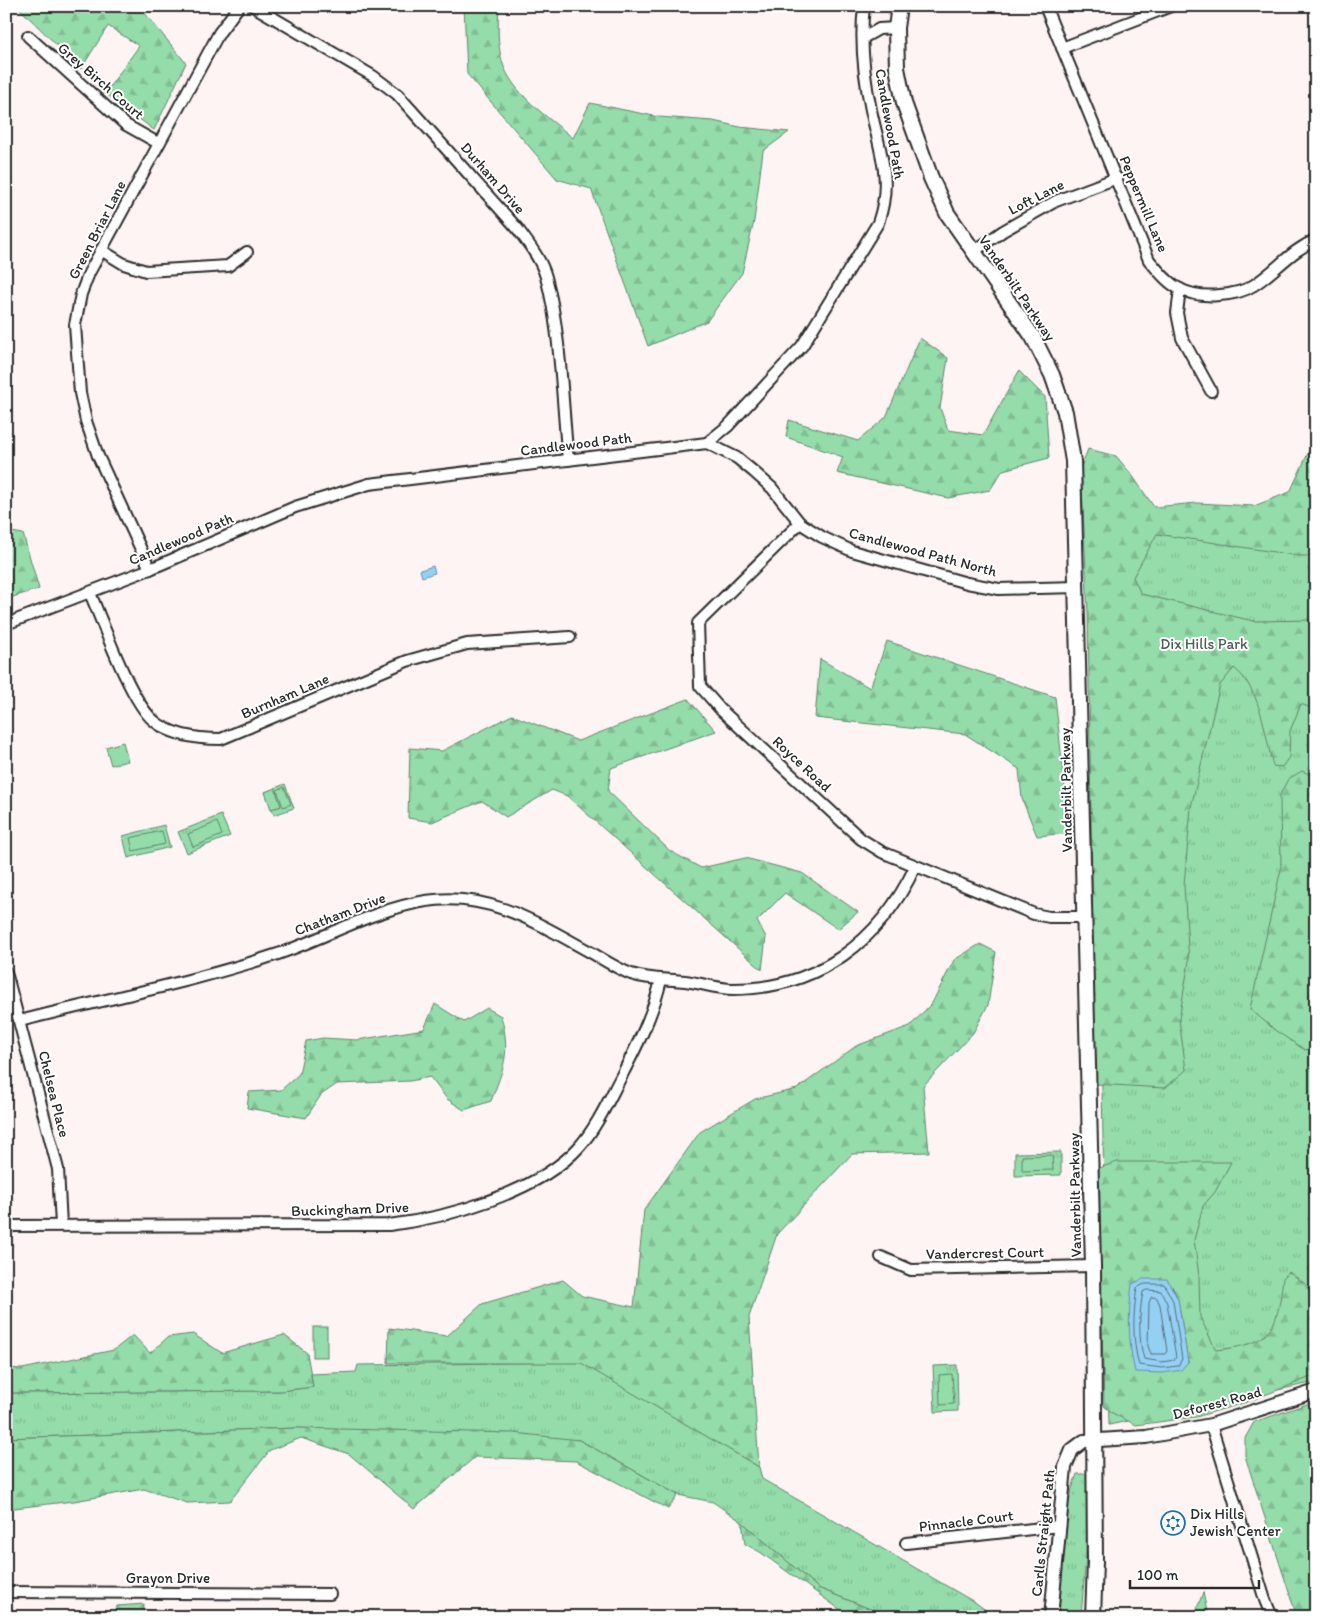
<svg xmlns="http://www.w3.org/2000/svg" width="1322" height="1623" font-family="Itim,sans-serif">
<defs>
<pattern id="grass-tufts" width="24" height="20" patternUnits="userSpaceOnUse" patternTransform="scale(1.25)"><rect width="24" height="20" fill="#94dcaa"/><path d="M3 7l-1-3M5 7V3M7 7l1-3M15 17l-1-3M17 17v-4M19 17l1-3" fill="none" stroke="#80bd92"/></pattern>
<pattern id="forest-firs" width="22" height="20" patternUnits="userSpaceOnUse" patternTransform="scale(1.25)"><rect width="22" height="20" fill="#94dcaa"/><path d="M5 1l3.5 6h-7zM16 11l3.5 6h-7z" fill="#80bd92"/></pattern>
</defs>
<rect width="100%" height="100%" fill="#fef4f3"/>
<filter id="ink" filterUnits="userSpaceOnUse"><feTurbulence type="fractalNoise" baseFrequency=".02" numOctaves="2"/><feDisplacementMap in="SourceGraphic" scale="10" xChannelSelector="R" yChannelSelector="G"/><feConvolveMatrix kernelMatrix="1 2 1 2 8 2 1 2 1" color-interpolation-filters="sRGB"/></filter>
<g filter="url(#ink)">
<g fill="url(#grass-tufts)" stroke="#60846a">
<polygon points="1316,432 1316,1382 1109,1425 1089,472 1135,515 1289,510"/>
<polygon points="285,784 294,808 274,815 265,792"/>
<polygon points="221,815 230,836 187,853 178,832"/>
<polygon points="164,825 170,847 128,858 123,836"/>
<polygon points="1061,1152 1061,1175 1015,1176 1015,1153"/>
<polygon points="581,1362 759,1467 762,1479 976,1603 995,1617 890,1617 818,1588 742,1522 713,1502 678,1495 579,1440 296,1428 6,1438 6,1393 280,1391 313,1387 311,1374 356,1372 358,1365"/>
<polygon points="957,1365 958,1411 935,1412 933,1366"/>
<path d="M 1077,1474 L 1088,1474 L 1086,1556 L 1081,1617 L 1059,1617 C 1062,1570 1060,1518 1077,1474 Z"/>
</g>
<g fill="url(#forest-firs)" stroke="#60846a" fill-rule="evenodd">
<polygon points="17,6 139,6 186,63 154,130 105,93 139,46 108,26 81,69"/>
<path d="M 464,6 L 499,6 C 498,24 497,43 502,61 C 511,93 548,117 573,138 L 590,103 L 659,117 L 713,121 L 740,127 L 789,132 L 763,151 L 754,221 L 742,273 L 707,321 L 648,346 L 591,189 L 557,179 L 467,74 Z"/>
<polygon points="920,338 948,358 940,408 948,430 983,435 1019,371 1045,397 1049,458 1003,470 990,490 948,498 837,473 843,457 786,437 789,420 858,441 886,417"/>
<path d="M 1316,425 L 1316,556 L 1300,556 L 1157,534 L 1133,577 L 1141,594 L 1253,621 L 1316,620 L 1316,710 L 1301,704 L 1290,731 L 1289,757 L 1282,767 L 1273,766 C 1265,734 1261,689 1234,668 L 1220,685 L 1191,807 L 1184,885 L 1189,961 L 1179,1019 L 1186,1070 L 1165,1088 L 1095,1084 L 1088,615 L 1081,467 L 1088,449 L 1116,456 L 1132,475 L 1154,507 L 1197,503 L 1254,506 L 1290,492 L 1310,449 Z"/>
<polygon points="6,531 23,534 39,589 6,599"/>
<polygon points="887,641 1055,697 1070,833 1037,836 1022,799 1019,769 965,734 815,718 820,659 870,688"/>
<polygon points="688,699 716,731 611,768 608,791 670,851 701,868 745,858 802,873 858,912 838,929 785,893 757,921 766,937 762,970 567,796 552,790 506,817 482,801 432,822 408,818 410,748 442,751 512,715 578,741"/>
<polygon points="1302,771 1316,777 1316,1047 1305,1050 1276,1031 1250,1009 1281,869 1280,795 1288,779"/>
<polygon points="980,944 996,952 988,1005 973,1033 923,1086 929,1152 852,1154 777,1234 749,1317 759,1467 581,1363 388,1363 389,1328 447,1336 482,1304 563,1280 582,1296 634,1307 644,1210 700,1132 755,1099 797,1089 856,1046 910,1026 932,1003 954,960"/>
<path d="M 435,1004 L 464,1022 L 487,1008 L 501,1016 C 511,1053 504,1067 491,1101 L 464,1110 L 447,1099 L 430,1077 L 410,1081 L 337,1084 L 321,1095 L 306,1118 L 247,1108 L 249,1092 L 281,1090 L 299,1074 L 306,1041 L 323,1038 L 357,1040 L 424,1029 Z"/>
<path d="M 1117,1162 L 1231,1162 L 1215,1192 L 1203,1206 L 1194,1240 L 1199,1276 L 1200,1317 L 1216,1350 C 1272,1344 1277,1331 1283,1278 L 1289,1272 L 1304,1283 L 1316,1302 L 1316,1375 L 1247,1402 L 1196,1417 L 1136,1425 L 1114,1414 L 1104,1406 L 1098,1179 L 1099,1168 ZM 1172,1286 L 1178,1299 L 1188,1362 Z"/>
<polygon points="193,1334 222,1353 284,1335 307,1353 313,1387 280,1391 6,1393 6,1368 22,1369 114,1350 133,1335 150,1353 168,1337"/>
<polygon points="1316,1401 1316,1617 1297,1617 1245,1456 1245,1438 1254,1422"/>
<polygon points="296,1428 514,1433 579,1440 678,1495 668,1509 576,1461 475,1457 414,1509 349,1454 301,1438 270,1450 230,1501 187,1503 144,1489 74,1501 6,1509 6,1438"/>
<polygon points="742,1522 818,1588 890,1617 849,1616 760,1552 745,1544"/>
<polygon points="1203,1592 1208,1617 1194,1617"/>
<polygon points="144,1604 143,1617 114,1617 117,1606"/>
</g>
<g fill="#94dcaa" stroke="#60846a">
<polygon points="123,742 128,761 111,765 106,747"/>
<polygon points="284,787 291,804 283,807 277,790"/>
<polygon points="275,788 281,806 271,809 265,792"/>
<polygon points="217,822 222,835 193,847 188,834"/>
<polygon points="162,831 165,844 133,851 130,838"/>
<polygon points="1052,1155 1053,1170 1022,1171 1022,1156"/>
<rect x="313" y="1327" width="14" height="30"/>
<polygon points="952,1374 954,1404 940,1405 939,1375"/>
</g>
<g fill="#94d0f4" stroke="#6a8ea4">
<polygon points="433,566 435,573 422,577 420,570"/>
<path d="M 1143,1279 L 1167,1279 L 1178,1299 L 1188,1362 L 1181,1370 L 1163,1373 L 1135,1372 C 1128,1343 1128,1314 1132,1284 Z"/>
</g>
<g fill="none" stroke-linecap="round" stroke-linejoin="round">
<g stroke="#556d7b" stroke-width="1">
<path d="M 1145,1284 L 1164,1284 L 1173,1301 L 1182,1359 L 1178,1366 L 1162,1368 L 1139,1365 C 1132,1341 1133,1313 1137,1288 Z"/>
<path d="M 1147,1290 L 1161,1291 L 1167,1303 L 1176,1357 L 1174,1360 L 1162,1362 L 1144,1359 C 1138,1339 1139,1313 1143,1292 Z"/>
<polygon points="1152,1297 1157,1298 1160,1305 1167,1351 1165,1354 1151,1354 1148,1346 1149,1303"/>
</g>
<g stroke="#2b2b2b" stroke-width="14">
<g id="minor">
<path d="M 253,6 L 373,76 L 397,94 L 517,228 C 528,243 541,259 546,277 C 561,331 562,403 568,460"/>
<path d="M 1045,6 L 1149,260 C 1158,270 1167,283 1180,289 C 1198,299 1236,297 1254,285 C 1276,271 1291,250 1316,240"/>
<polyline points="28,36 126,125 158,143"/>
<polyline points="863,38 879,29 896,28"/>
<polyline points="1062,48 1171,6"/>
<polyline points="101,250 124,264 146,271 228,266 247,252"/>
<polyline points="973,252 1003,231 1056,201 1117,178"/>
<polyline points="1180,289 1177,313 1182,338 1211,391"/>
<polyline points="707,443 737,458 754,472 772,488 800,523 822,537 852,551 967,583 999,589 1078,587"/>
<polyline points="800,523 698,623 700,686 721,710 861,839 882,852 1034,914 1049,917 1085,917"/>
<polyline points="150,569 98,456 86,421 80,393 75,325 81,294 89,273 219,33 239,6"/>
<path d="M 90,593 C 103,623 130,700 153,720 C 171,736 198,739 221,739 L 407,661 L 467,644 L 570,637"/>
<path d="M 6,624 L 150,569 L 295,507 L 369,484 L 707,443 L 728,426 L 802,346 L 878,223 C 893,180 880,153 871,110 C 864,77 860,40 864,6"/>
<polyline points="6,972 58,1169 61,1225"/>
<path d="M 20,1021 C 105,999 194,982 278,954 C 327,937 375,909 426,901 C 489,891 539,924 592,953 C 604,960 618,969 631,974 C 649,980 667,979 685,981 C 701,983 717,989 733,989 C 818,989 880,941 915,867"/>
<path d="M 6,1226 L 389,1225 C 447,1218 539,1192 579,1147 C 597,1127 609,1099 622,1075 C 638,1044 653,1014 661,980"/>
<polyline points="881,1257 911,1270 1093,1266"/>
<polyline points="1211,1425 1265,1600 1272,1617"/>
<polyline points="906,1543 1059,1526"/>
<polyline points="6,1592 330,1594"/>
</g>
</g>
<g stroke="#2b2b2b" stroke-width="16">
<polyline id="tertiary" points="1051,1617 1065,1467 1072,1450 1084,1441 1146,1437 1211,1425 1316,1391"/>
</g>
<g stroke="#2b2b2b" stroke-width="18">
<polyline id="secondary" points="899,6 896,28 897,68 904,103 931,178 947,213 1033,337 1052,375 1065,412 1073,461 1093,1266 1095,1562 1093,1617"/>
</g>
<use href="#minor" stroke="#fff" stroke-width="10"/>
<use href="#tertiary" stroke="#fff" stroke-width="12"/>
<use href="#secondary" stroke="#fff" stroke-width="14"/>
</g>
</g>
<defs>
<g id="synagogue-ring" transform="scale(1.25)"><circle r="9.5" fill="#fff" stroke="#1f6fb2" stroke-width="1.5"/><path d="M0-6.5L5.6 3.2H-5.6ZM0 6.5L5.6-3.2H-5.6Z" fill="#1f6fb2"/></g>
</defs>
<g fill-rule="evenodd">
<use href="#synagogue-ring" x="1173" y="1523"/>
</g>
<g text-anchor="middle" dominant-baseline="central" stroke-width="4" stroke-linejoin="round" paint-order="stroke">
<g font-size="15" fill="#2b2b2b" stroke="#fff">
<text transform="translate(101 81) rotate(41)">Grey Birch Court</text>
<text transform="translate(890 124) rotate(80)">Candlewood Path</text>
<text transform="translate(493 178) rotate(49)">Durham Drive</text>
<text transform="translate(1036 197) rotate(-27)">Loft Lane</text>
<text transform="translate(1144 204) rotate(67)">Peppermill Lane</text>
<text transform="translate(97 230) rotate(-63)">Green Briar Lane</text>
<text transform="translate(1017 288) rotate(56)">Vanderbilt Parkway</text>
<text transform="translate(576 444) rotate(-7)">Candlewood Path</text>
<text transform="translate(181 539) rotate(-23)">Candlewood Path</text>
<text transform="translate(923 552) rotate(15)">Candlewood Path North</text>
<text transform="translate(285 696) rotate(-23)">Burnham Lane</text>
<text transform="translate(802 764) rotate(43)">Royce Road</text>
<text transform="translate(1066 790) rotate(-91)">Vanderbilt Parkway</text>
<text transform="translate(340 914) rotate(-21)">Chatham Drive</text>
<text transform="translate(54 1094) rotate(76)">Chelsea Place</text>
<text transform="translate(1075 1195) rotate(-91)">Vanderbilt Parkway</text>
<text transform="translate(350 1209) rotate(-2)">Buckingham Drive</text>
<text transform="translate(985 1253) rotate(-1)">Vandercrest Court</text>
<text transform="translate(1217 1403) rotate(-15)">Deforest Road</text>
<text transform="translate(966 1521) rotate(-7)">Pinnacle Court</text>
<text transform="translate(1043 1533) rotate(-84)">Carlls Straight Path</text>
<text x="168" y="1578">Grayon Drive</text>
</g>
<g font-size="15" fill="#4a6051" stroke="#fff">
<text x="1204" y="644">Dix Hills Park</text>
</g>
<g font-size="15" fill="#2b2b2b" stroke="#fff" text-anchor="start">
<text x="1190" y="1514">Dix Hills<tspan x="1190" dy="17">Jewish Center</tspan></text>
</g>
</g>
<rect width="1322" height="1623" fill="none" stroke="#fff" stroke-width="25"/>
<rect x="12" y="12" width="1297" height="1598" fill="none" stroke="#2b2b2b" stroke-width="2" filter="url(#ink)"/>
<path d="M1130 1580v8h129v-8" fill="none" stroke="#2b2b2b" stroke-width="2.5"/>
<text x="1137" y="1580" font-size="15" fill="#2b2b2b" stroke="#ffffff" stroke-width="4" paint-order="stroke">100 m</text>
</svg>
